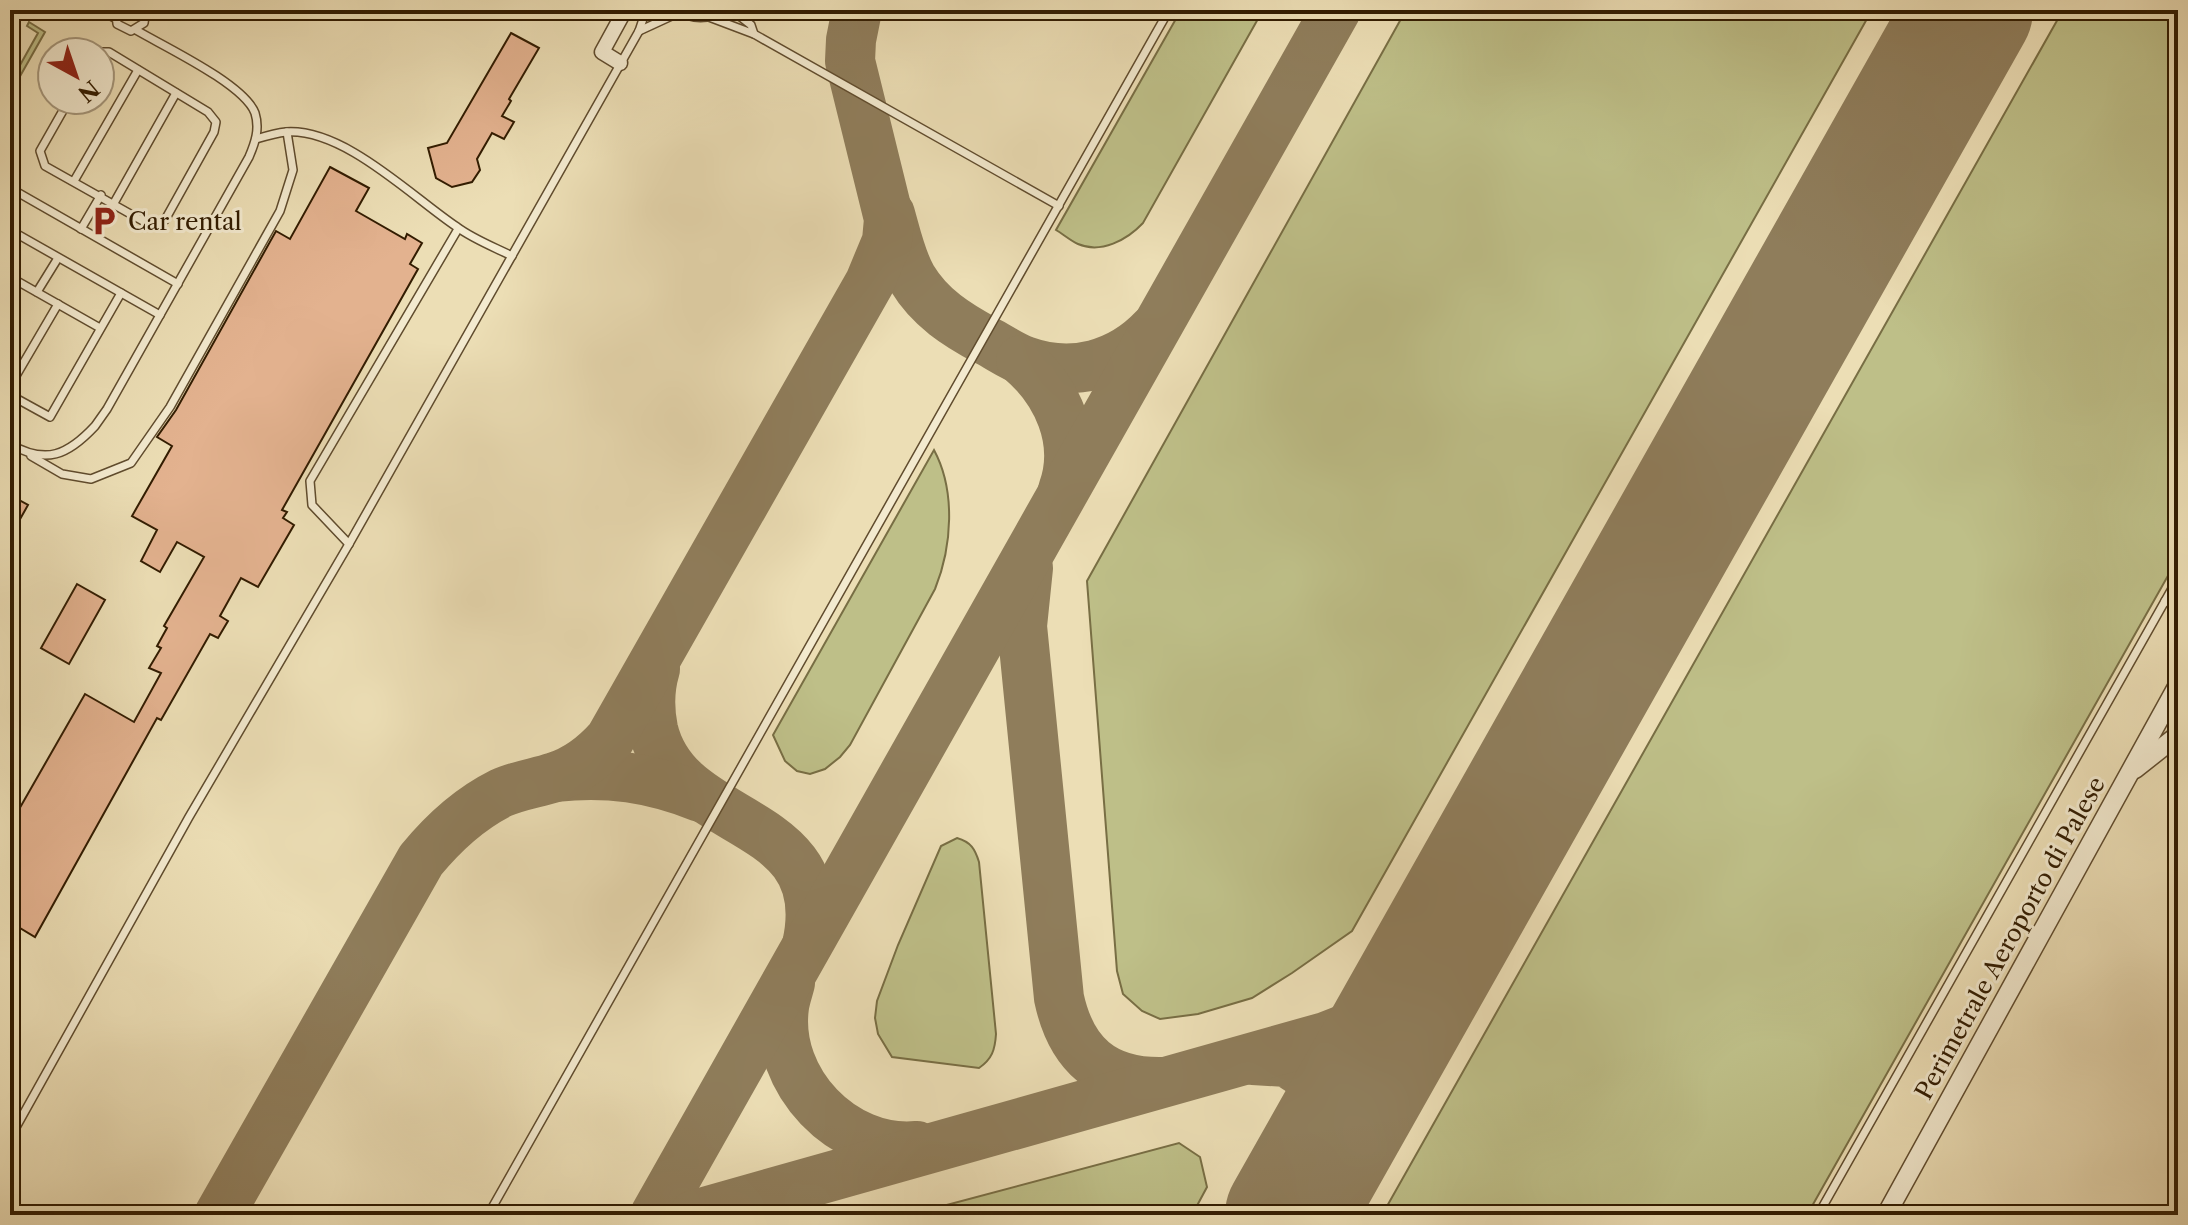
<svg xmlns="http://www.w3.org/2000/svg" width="2188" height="1225" font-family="'Libre Caslon Text',serif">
<rect width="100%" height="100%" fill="#ecdeb5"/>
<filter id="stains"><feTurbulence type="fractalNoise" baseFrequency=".0025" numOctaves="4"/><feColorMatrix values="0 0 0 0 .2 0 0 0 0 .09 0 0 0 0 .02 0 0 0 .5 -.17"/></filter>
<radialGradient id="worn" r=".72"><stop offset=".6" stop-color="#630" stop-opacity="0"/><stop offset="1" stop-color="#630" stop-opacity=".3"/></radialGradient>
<g fill="#bebf88" stroke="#786e44" stroke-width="2">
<path d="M 1181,10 L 1263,10 L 1143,223 C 1127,240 1101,254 1078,244 C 1071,241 1063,234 1056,230 Z"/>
<polygon points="1406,10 1872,10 1352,931 1292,973 1252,998 1198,1014 1160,1019 1142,1011 1123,994 1117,971 1087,581"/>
<polygon points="2063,10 2178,10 2178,558 1807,1215 1382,1215"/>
<polygon points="29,22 45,32 10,94 10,83 38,33 27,26"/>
<path d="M 934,450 C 956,491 952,547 935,589 L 850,745 L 840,757 L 825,769 L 810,774 L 797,771 L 785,761 L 773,735 Z"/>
<path d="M 957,838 C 971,842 975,849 979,862 L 996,1034 C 995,1050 992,1059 979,1068 L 892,1057 L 878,1034 L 875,1018 L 877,1001 L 898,945 L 941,846 Z"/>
<polygon points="1179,1143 1200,1157 1207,1187 1192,1215 909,1215"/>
</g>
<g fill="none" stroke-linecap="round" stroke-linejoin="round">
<g stroke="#8f7d5b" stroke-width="50">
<path d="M 890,214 C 896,235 901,259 912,278 C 930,308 957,325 987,341 C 999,347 1011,356 1025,361 C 1072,378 1120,365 1154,329"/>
<path d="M 1021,360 C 1057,391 1081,441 1063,490"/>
<path d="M 1028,568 L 1022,626 L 1059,998 C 1071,1054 1103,1083 1162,1082"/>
<path d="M 655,669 C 649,689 649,709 653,729 C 677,834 837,810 807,945"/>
<path d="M 556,777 C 607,771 652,778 700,797"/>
<path d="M 790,983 C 788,991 785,999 784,1007 C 774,1081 843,1153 917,1146"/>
<polyline points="1253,1060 1287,1062 1310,1077 1324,1101 1326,1130 1317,1165"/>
<path d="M 219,1215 L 421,860 C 444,832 469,809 501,793 C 519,785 537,783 555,777 C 577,770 595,756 610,739 L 870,282 L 887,241 L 889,219 L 850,61 L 851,40 L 857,10"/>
<polyline points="655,1215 1336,10"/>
<path d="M 694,1215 L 1325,1037 C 1377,1019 1401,996 1436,955"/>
</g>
<polyline stroke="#8f7d5b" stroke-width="128" points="1289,1215 1969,10"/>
</g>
<g fill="#e3b28f" stroke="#321c01" stroke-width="2">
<polygon points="511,33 539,48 509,99 511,101 502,116 514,122 504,139 492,133 477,159 480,170 472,182 452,187 436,178 428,148 447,143"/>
<polygon points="330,167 369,188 356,211 405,239 407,234 422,243 410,264 418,269 282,510 287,512 283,518 294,525 258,587 241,578 220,616 228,621 218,638 210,634 161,720 157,718 35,937 10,922 10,846 17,833 10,829 10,825 85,694 134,722 161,673 149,668 161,648 157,646 167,628 164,626 204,557 177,542 160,572 141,561 157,530 132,516 172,446 157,437 176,410 276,231 290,239"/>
<polygon points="10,495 28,505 10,537"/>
<polygon points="77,584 105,600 69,664 41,648"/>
</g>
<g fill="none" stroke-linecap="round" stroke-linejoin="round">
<g stroke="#604c2e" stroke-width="10">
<g id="service">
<polyline points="100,10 116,19"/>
<polyline points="116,10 117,24 131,31 144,23 146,10"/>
<path d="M 675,10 C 692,20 709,20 726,10"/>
<polyline points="737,10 737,14 751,25 754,34"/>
<polyline points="709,17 754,34 1059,206"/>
<polyline points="639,31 678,13"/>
<polyline points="69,100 40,151 45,166 150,225 158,225 165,220 214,132 216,122 208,112 109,52 98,52"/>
<path d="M 256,139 C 266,136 276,133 286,132 C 344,128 412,197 457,227 C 473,239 494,247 512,256"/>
<polyline points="74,181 138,70"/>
<polyline points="10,188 178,284"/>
<polyline points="114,203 176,93"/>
<polyline points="81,229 101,195"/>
<polyline points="10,230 160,315"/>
<polyline points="10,277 100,328"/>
<polyline points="37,292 58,258"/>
<polyline points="10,386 58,304"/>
<polyline points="10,395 50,417 121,293"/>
<path d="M 10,444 C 46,465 68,455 95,426 L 107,409 L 249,157 C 255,143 260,129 255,113 C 244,84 165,47 136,30"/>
<polyline points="31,456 62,474 91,479 131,463 170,407 280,211 293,170 287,132"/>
<polyline points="349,544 312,505 310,481 458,229"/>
<polyline points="2165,601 2178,608"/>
<polyline points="10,1138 189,817 349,544 639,31 646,10"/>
<polyline points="488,1215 1169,10"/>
<polyline points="1818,1215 2178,578"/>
</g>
</g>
<g stroke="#604c2e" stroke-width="17">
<polyline id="minor" points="620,63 602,52 625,10"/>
</g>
<g stroke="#604c2e" stroke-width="21">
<g id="tertiary">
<polyline points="2135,769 2178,735"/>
<polyline points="1886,1215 2178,685"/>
</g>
</g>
<use href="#service" stroke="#f3eacf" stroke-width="7"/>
<use href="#minor" stroke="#f3eacf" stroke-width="14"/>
<use href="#tertiary" stroke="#f3eacf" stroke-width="18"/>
</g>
<defs>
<g id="parking-bare" transform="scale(2.4)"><path d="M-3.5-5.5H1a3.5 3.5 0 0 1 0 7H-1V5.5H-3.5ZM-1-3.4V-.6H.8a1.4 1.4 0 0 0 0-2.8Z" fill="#8f2418" stroke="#f3eacf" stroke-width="2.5" paint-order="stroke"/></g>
</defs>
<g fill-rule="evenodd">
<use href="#parking-bare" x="104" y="221"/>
</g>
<g text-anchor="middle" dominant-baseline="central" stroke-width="6" stroke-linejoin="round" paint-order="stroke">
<g font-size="24" fill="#321c01" stroke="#f3eacf" text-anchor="start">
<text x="128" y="221">Car rental</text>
</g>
<g font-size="24" fill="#321c01" stroke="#f3eacf">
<text transform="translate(2010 938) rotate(-61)">Perimetrale Aeroporto di Palese</text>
</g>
</g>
<rect width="2188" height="1225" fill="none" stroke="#ecdeb5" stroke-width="40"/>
<rect x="12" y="12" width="2164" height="1201" fill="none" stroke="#321c01" stroke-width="4"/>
<rect x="20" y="20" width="2148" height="1185" fill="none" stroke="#321c01" stroke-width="2"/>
<g transform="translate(76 76) rotate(140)"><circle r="38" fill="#f3eacf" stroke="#a6987d" stroke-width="2"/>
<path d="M0-6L14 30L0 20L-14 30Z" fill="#8f2418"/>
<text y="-12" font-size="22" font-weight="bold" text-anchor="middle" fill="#321c01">N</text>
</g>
<rect width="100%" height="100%" filter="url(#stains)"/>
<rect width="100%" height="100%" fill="url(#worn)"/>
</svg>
